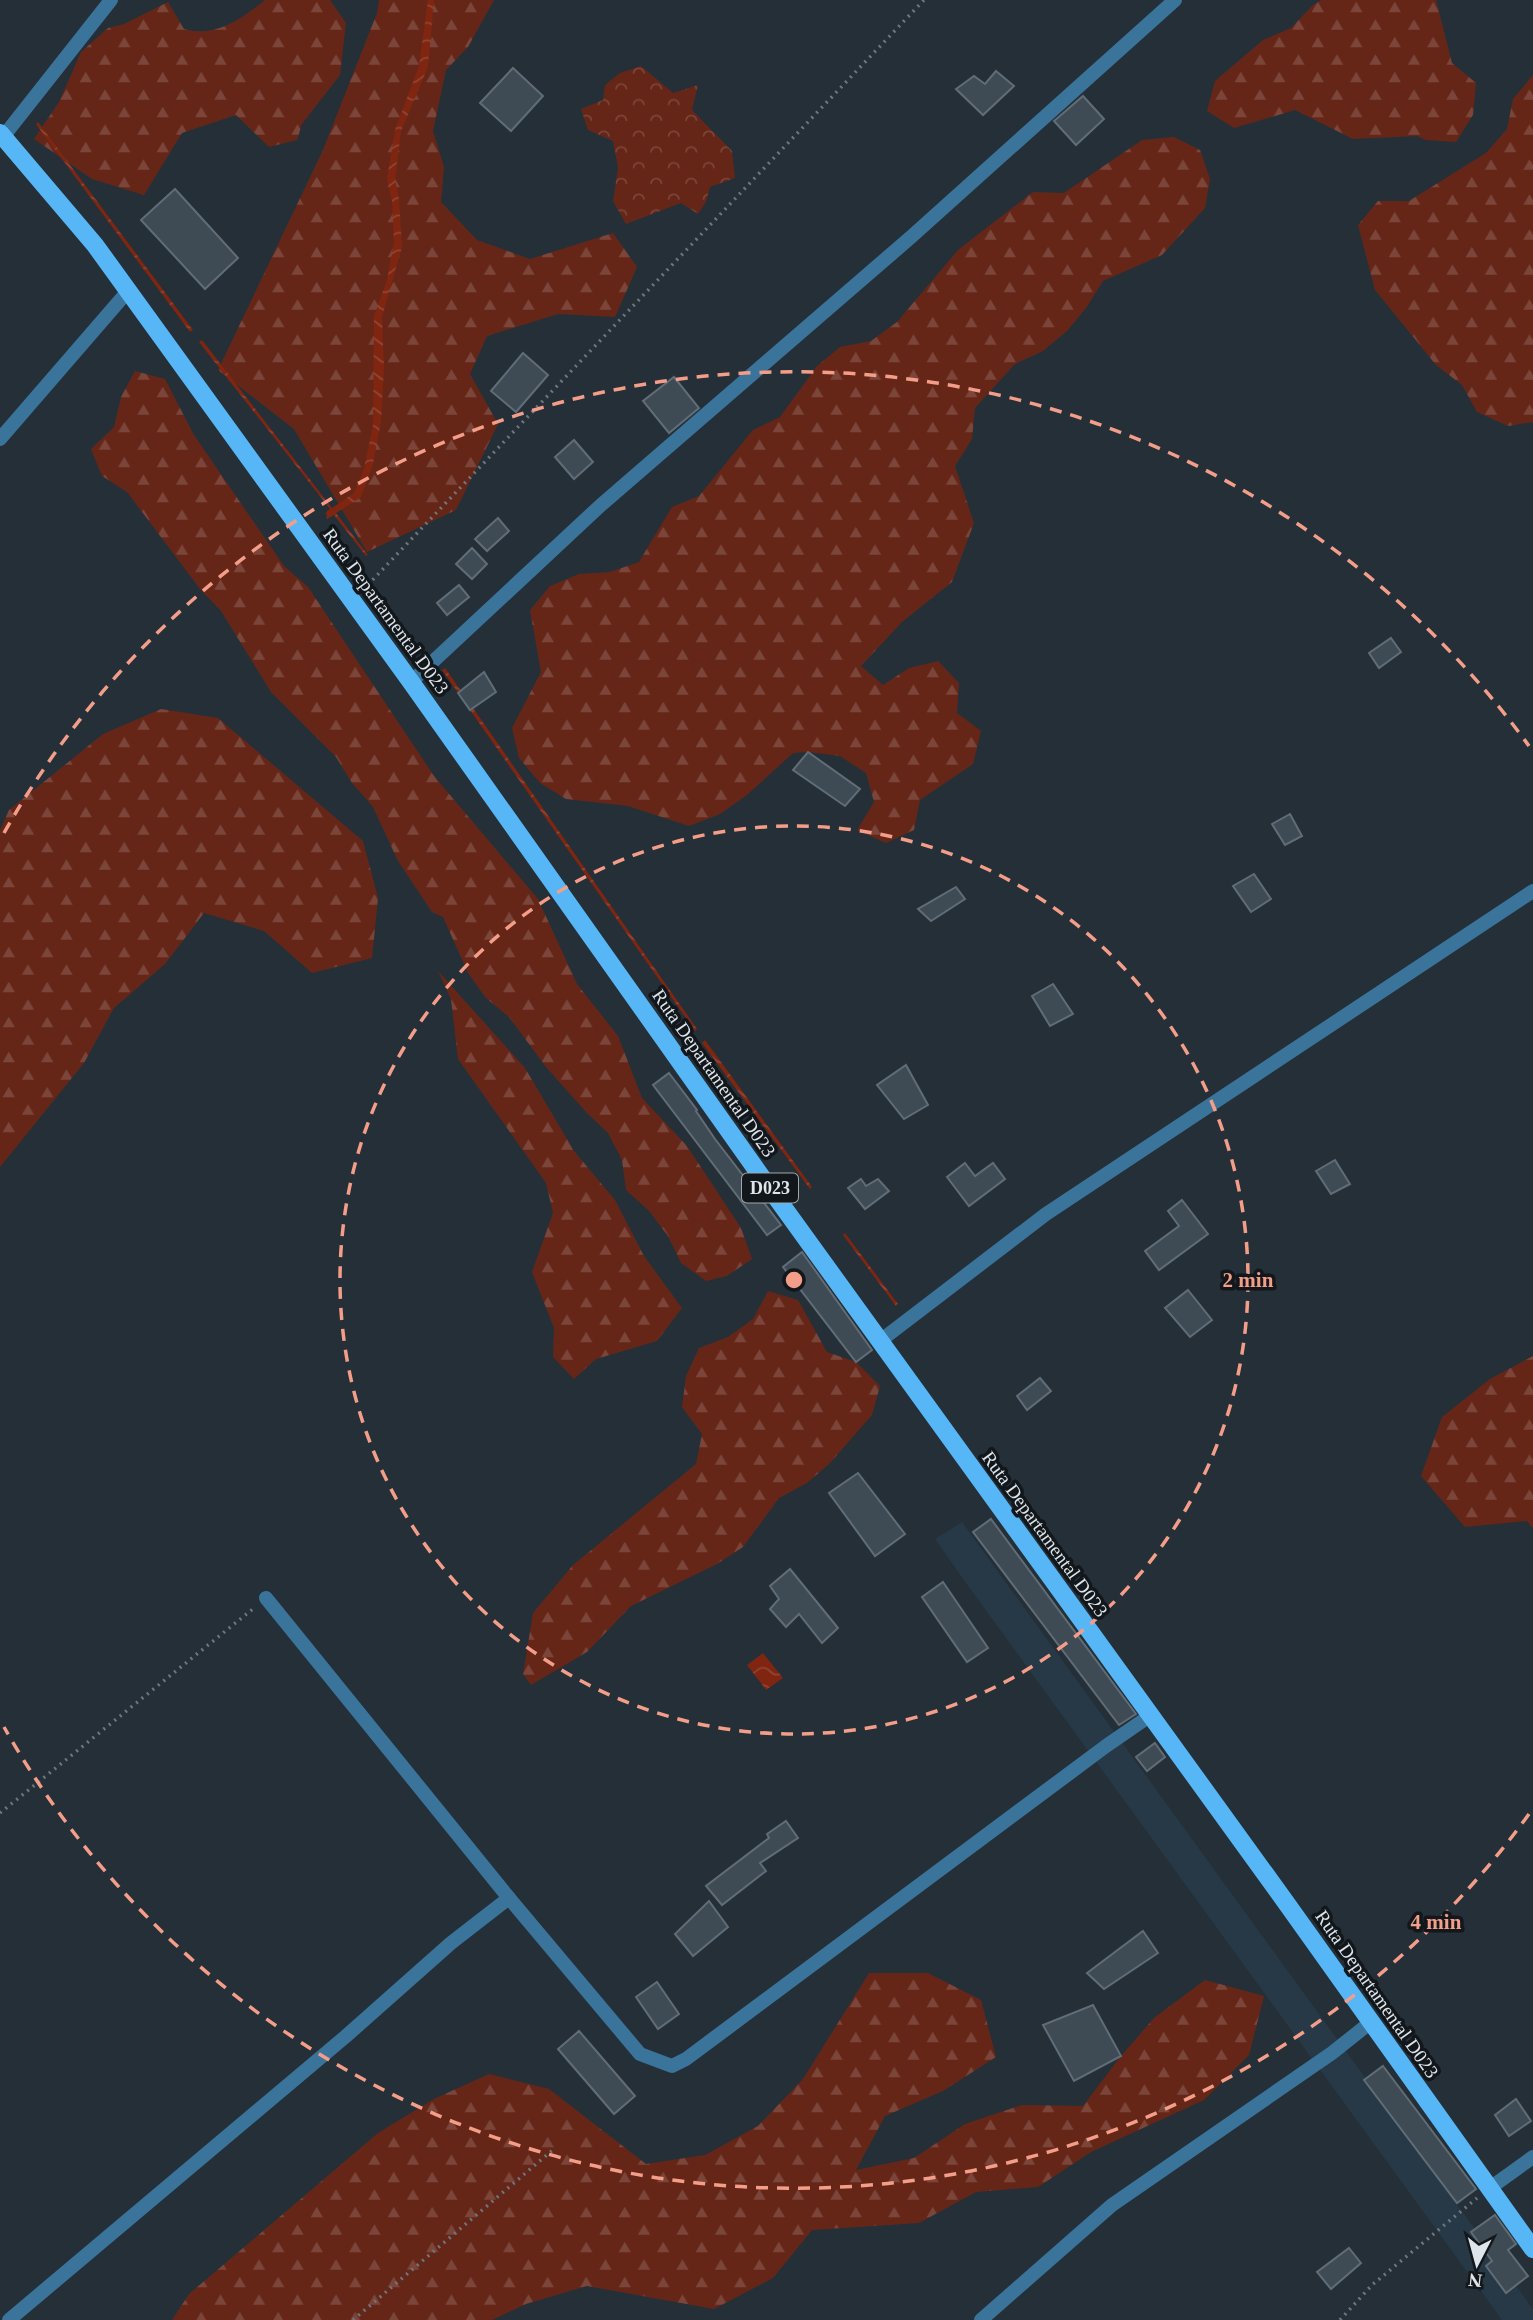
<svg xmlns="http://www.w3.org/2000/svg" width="1533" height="2320" font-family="'Times New Roman',serif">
<defs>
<pattern id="forest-firs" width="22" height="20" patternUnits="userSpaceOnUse" patternTransform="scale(1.75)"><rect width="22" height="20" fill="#652618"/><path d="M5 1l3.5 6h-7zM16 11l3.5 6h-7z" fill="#7b453a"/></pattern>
<pattern id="park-crowns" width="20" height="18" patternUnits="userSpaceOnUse" patternTransform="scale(1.75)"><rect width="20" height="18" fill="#652618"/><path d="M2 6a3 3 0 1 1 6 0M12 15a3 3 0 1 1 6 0" fill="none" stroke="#7b453a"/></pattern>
<pattern id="water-waves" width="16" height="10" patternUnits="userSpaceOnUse" patternTransform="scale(1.75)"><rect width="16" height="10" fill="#7f2510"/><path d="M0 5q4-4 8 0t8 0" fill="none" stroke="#914433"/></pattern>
</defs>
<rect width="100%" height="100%" fill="#242f38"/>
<polygon fill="#273946" points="962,1522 1533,2309 1533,2320 1502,2320 961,1576 935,1539"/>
<g fill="url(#forest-firs)">
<path d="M 265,0 L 330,0 L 346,23 L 340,75 L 302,124 L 297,140 L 269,147 L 236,115 L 182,133 L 144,195 L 92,179 L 34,139 L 59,102 L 81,52 L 108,28 L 124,24 L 168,2 L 184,29 C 216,38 241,19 265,0 Z"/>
<polygon points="379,0 494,0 468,47 446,70 433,131 444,167 441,202 477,240 530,259 613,233 637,267 615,317 558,314 487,336 470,374 498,424 456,510 367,552 294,429 218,370 323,150 377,13"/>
<polygon points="1321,0 1436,0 1452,63 1476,83 1473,115 1456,142 1426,140 1417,136 1353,139 1295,110 1234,128 1207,111 1215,81 1263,40 1291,28 1312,6"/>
<polygon points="1533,75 1533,422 1508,426 1477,412 1462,385 1436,365 1375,290 1358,225 1378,201 1409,201 1486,153 1507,129 1513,99"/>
<polygon points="1174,137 1200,150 1210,179 1205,208 1162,255 1103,281 1086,308 1067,331 1043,351 1015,364 975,408 972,439 955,466 974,523 952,582 902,622 861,666 883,685 909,668 938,661 959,683 957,713 981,731 973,764 920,800 914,830 886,843 857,830 874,802 866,773 840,756 808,752 793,753 747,795 720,814 689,826 628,806 566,799 540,783 519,758 512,728 541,672 530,610 550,586 579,574 610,572 639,562 672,507 699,496 753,430 780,417 817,366 840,347 871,341 897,322 958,250 1033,192 1064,193 1142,140"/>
<polygon points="135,371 165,379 194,435 284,566 308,587 434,776 538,899 577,984 618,1036 642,1098 687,1146 741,1228 752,1259 727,1276 706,1281 681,1263 668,1236 649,1211 626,1190 622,1160 608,1133 586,1112 546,1067 509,1017 486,998 468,973 443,917 432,912 398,861 373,807 352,783 336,757 271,692 221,611 200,589 127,492 102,476 91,449 114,427 121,397"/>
<polygon points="161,709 218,718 363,841 378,898 372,958 312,973 264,931 204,913 165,964 114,1008 84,1063 0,1167 0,830 9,810 103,734"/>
<polygon points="438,971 525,1068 574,1151 615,1200 644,1256 682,1308 657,1341 596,1359 574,1379 553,1357 554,1328 532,1272 553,1213 546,1183 458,1059 451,999"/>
<polygon points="768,1291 798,1300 827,1352 856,1362 880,1386 872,1415 830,1463 807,1483 779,1498 743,1547 717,1564 631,1606 587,1652 531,1685 523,1674 533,1613 573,1565 696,1464 702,1434 682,1407 686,1376 699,1348 728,1337 753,1319"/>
<polygon points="1533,1356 1533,1528 1527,1521 1465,1527 1421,1476 1442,1417 1490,1379"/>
<polygon points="869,1973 928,1973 981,2000 996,2057 943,2091 885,2116 856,2170 914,2158 965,2124 1022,2105 1083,2106 1121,2056 1154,2018 1205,1980 1264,1996 1249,2055 1204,2100 1091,2152 1038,2187 976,2192 919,2223 812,2230 773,2278 714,2309 587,2286 526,2304 492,2320 172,2320 189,2294 378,2133 434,2099 489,2074 549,2089 646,2164 705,2155 758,2126 803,2079"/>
</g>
<polygon fill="url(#park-crowns)" points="641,66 673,93 698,85 692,110 732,151 735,178 710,187 706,202 698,214 681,203 626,224 613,201 618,168 613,141 588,130 581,109 603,100 605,85 620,73"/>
<g fill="url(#water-waves)">
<polygon points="428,0 434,0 428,67 401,131 395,180 399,198 402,247 382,317 384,368 381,421 373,464 361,497 336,513 368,555 366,556 334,515 327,519 326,512 330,509 199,342 202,340 332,508 354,493 364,469 373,425 374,316 387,280 394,242 392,201 387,179 395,130 419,66"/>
<polygon points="38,122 193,330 190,332 36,124"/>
<polygon points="445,668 697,1029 695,1031 442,670"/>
<polygon points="705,1040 812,1187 810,1189 702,1043"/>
<polygon points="845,1233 898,1304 896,1306 843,1235"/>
<polygon points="763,1653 783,1678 766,1690 747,1665"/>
</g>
<g fill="#3f4b54" stroke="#606d77" stroke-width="2">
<polygon points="513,68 543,96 511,131 480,103"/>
<polygon points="996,71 1014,86 983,115 956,89 974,76 985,84"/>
<polygon points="1083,96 1104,119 1076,145 1054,121"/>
<polygon points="175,189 238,258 205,289 141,220"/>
<polygon points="523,353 548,375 516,412 491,391"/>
<polygon points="674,377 699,408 669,433 643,401"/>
<polygon points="574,440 593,462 574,479 555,457"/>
<polygon points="498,518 509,531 487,551 475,539"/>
<polygon points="472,548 487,564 472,579 456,564"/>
<polygon points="459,585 469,597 447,615 437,603"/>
<polygon points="1391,638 1401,652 1379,668 1369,653"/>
<polygon points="484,672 496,692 470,710 458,693"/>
<polygon points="808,752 860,789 845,806 793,770"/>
<polygon points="1290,814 1302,836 1285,845 1272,824"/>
<polygon points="1254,874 1271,899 1251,912 1233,886"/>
<polygon points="956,887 965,899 931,921 918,909"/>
<polygon points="1053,984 1073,1014 1050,1026 1032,996"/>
<polygon points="906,1065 928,1105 904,1119 877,1085"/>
<polygon points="669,1073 697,1110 696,1111 715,1139 781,1225 767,1235 653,1085"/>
<polygon points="1335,1160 1350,1184 1331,1194 1316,1171"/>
<polygon points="965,1163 975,1176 993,1163 1005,1179 969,1206 947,1177"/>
<polygon points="861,1179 866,1186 878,1179 889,1191 865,1209 848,1188"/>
<polygon points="1182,1200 1208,1234 1159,1270 1145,1251 1179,1226 1168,1211"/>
<polygon points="802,1252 872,1350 856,1362 783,1267"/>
<polygon points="1188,1290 1212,1320 1190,1337 1165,1308"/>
<polygon points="1040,1378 1051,1391 1027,1410 1017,1396"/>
<polygon points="858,1473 905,1534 875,1556 829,1493"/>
<polygon points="991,1519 1136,1714 1119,1725 973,1532"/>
<polygon points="790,1569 838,1628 822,1643 799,1614 786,1627 770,1609 779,1599 770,1586"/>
<polygon points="943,1582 988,1648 967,1662 922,1597"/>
<polygon points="1155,1743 1165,1757 1147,1771 1136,1757"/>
<polygon points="786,1821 798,1838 760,1863 766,1871 722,1905 706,1886 769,1838 767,1834"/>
<polygon points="709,1901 728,1927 693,1956 675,1934"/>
<polygon points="1143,1931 1158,1953 1104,1989 1087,1973"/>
<polygon points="657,1982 679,2014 658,2029 636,1997"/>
<polygon points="1093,2005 1121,2056 1074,2081 1043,2025"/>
<polygon points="579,2031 635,2096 614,2114 558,2049"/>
<polygon points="1383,2066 1476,2189 1457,2203 1364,2080"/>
<polygon points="1516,2099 1531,2121 1509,2136 1495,2115"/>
<polygon points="1495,2215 1516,2244 1508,2250 1528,2276 1506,2293 1486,2266 1492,2261 1471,2232"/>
<polygon points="1349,2248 1361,2263 1331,2289 1317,2272"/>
</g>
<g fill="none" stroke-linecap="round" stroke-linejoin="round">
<g stroke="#6d777f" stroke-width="3.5" stroke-dasharray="2 5" stroke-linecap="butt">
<polyline points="363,590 924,0"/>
<polyline points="0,1813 254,1608"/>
<polyline points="353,2320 555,2148"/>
<polyline points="1340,2320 1372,2285 1477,2198"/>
</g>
<g stroke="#3b749a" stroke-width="14">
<polyline points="3,137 111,0"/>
<polyline points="0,439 128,291"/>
<polyline points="411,682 601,505 911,237 1175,0"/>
<polyline points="880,1341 1046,1214 1533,891"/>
<polyline points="266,1598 509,1898"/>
<polyline points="1490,2188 1533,2157"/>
<polyline points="9,2320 345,2037 451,1943 509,1898 640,2054 672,2066 686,2059 1106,1746 1151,1715"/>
<polyline points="981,2320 1112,2205 1332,2053 1371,2022"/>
</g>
<polyline stroke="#57b7f6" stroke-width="18" points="0,133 95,245 411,682 768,1186 1287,1904 1533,2249"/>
</g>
<g fill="none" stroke="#f49e89" stroke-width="3.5" stroke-dasharray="12 9">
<circle cx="794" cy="1280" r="454"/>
<path d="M1529 1814A908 908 0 0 1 4 1727M4 833A908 908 0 0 1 1529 746"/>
</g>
<g text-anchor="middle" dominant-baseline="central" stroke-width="7" stroke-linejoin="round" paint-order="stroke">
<rect fill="#12171b" stroke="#a1a7ad" stroke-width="2" x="742" y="1173.5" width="56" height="29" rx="5"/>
<g font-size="18" font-weight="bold" fill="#dee5eb">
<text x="770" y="1188">D023</text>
</g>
<g font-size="19" fill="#dee5eb" stroke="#12171b">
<text transform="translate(386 611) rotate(54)">Ruta Departamental D023</text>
<text transform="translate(714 1073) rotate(55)">Ruta Departamental D023</text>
<text transform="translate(1045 1534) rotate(54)">Ruta Departamental D023</text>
<text transform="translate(1377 1994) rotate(55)">Ruta Departamental D023</text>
</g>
</g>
<circle cx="794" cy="1280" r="10" fill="#f49e89" stroke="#12171b" stroke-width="3.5"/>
<g font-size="21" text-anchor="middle" font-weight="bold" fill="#f49e89" stroke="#12171b" stroke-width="7" stroke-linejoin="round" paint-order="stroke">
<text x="1248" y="1287">2 min</text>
<text x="1436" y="1929">4 min</text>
</g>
<g transform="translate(1477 2264) rotate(186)" stroke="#12171b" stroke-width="5" paint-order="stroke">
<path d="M0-5L12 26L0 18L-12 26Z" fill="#dee5eb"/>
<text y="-10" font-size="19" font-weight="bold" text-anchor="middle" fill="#dee5eb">N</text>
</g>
</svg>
